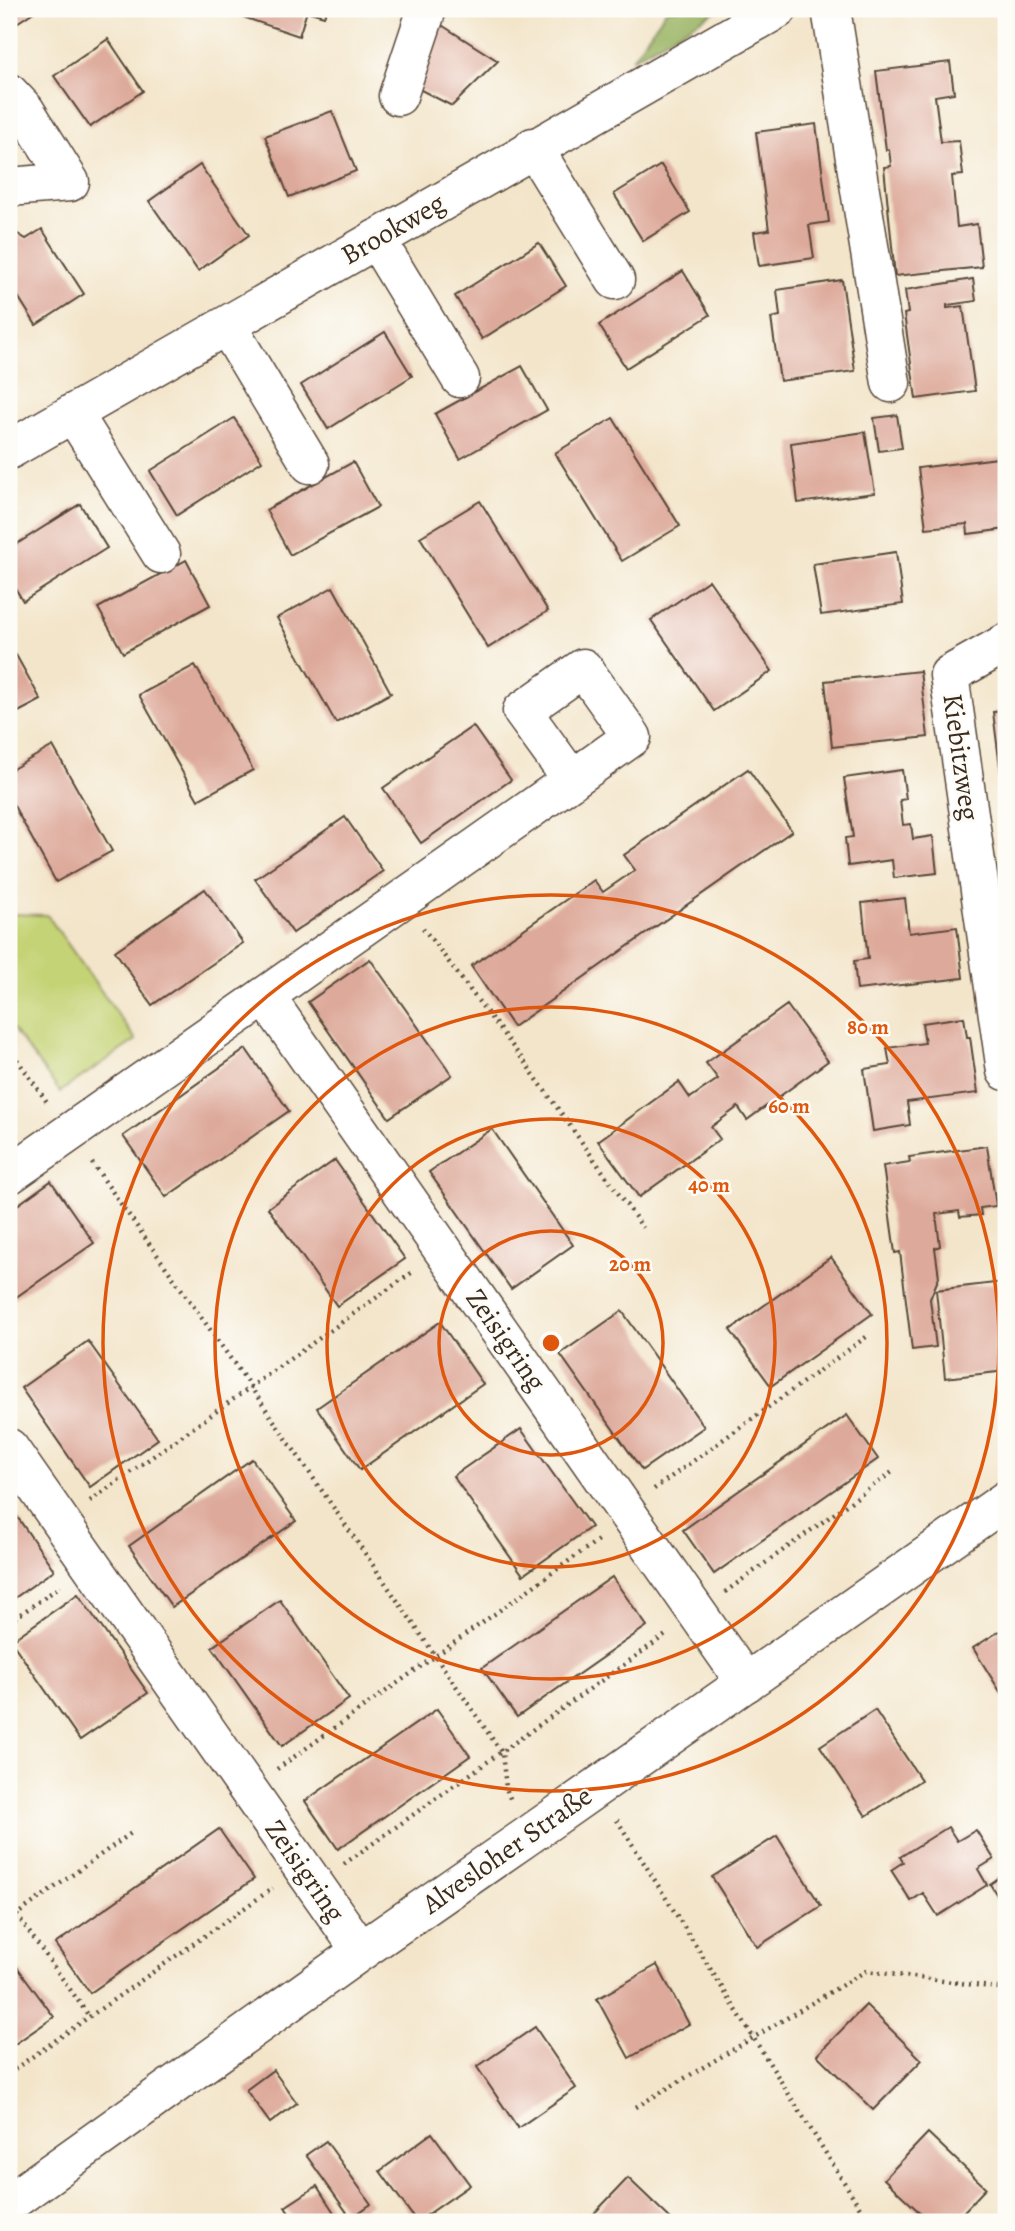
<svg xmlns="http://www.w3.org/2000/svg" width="1015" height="2231" font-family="Alegreya,serif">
<rect width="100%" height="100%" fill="#fdfcf7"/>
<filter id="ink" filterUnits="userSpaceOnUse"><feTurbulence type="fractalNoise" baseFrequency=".0143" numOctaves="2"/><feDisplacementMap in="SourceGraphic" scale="14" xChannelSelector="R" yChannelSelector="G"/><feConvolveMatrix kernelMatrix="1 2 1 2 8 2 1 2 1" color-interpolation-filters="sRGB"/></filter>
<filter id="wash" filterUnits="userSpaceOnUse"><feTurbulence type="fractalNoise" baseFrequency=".00686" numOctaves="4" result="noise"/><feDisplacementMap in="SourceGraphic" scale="28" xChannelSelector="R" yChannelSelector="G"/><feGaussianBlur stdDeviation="1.57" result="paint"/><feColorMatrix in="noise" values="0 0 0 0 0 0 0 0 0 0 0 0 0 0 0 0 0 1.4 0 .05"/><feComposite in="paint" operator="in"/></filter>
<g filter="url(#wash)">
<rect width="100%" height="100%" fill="#f3e5ca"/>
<polygon fill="#c4d375" stroke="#807e4a" stroke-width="2" points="9,914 47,915 136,1040 60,1092 9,1024"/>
<polygon fill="#9bb566" stroke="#6b7042" stroke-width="2" points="667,9 719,9 632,59"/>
<g id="blocks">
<g fill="#dda99a">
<polygon points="9,9 38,9 12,26 9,21"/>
<polygon points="246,9 327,9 324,16 307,11 299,36 243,17"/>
<polygon points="440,24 498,61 452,106 417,88"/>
<polygon points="108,39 143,91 90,127 54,76"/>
<polygon points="950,62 954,93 935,96 941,142 959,141 963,175 952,176 957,227 977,224 982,267 895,276 884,167 891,166 889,149 886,150 876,71"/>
<polygon points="332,111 356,171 289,197 265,136"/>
<polygon points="816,124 829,222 809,225 814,258 759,266 754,232 769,230 756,132"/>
<polygon points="200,165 249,235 198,271 149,201"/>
<polygon points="661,165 690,212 643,241 614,194"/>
<polygon points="42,229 84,294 36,325 9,282 9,238 16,233 26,239"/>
<polygon points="539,243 566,286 482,339 455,296"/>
<polygon points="683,271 710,315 626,368 599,325"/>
<polygon points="973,279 976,301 947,305 947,308 963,306 975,391 916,399 904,314 908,313 905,290"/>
<polygon points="842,280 855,371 780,381 771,318 780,316 777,290"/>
<polygon points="385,332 412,376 328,429 301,385"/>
<polygon points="522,366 547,410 460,459 435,414"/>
<polygon points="897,415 902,448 879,451 874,418"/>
<polygon points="234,418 262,461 177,515 150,471"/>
<polygon points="613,418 680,526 622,561 555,453"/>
<polygon points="865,432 875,493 798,503 791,443"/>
<polygon points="1006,457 1006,529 968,534 967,524 926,528 918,468"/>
<polygon points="353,462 378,507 290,555 266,510"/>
<polygon points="480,501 548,611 488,648 420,537"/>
<polygon points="80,504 107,548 23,601 9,578 9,549"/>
<polygon points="896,552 903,604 821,615 813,564"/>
<polygon points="186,560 210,605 123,653 98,608"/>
<polygon points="709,580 772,671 714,711 651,620"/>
<polygon points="333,587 391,693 336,723 277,618"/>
<polygon points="16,655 41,700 9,717 9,659"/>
<polygon points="195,665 253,770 198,800 139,695"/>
<polygon points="920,671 928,737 832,747 825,681"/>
<polygon points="1006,711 1006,807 1005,807 993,712"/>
<polygon points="473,726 511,780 421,843 383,788"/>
<polygon points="53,746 112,851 56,882 9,797 9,771"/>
<polygon points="748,769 792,831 513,1027 471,966 594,880 603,892 635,870 624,855"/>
<polygon points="902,770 906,799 900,800 903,825 911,824 913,839 933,836 937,873 894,878 892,860 848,866 845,838 853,837 844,778"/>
<polygon points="345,817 383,871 293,933 255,879"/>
<polygon points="205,889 243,943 152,1005 115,951"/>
<polygon points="905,898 909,933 957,927 963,978 857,990 854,961 868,959 862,903"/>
<polygon points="370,959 452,1075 389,1118 308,1002"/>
<polygon points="787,1005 828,1061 747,1120 738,1107 711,1127 720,1139 639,1197 598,1141 679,1082 690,1098 718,1079 706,1063"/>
<polygon points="964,1017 967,1037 970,1037 978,1093 907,1102 910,1125 873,1131 864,1069 890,1065 887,1048 925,1043 922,1023"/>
<polygon points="246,1049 289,1111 166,1197 123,1136"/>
<polygon points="492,1129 573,1245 511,1289 429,1172"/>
<polygon points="987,1146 996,1206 980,1208 981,1215 960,1217 959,1211 936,1214 940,1246 935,1248 939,1277 930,1299 936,1347 912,1350 900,1252 895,1253 883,1166 910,1162 909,1157"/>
<polygon points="335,1160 405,1259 337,1306 268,1208"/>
<polygon points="51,1181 94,1243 9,1302 9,1211"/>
<polygon points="831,1257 872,1314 771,1386 730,1330"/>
<polygon points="1003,1282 1006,1317 1006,1371 945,1378 936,1290"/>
<polygon points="622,1311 704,1427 642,1470 560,1354"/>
<polygon points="440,1322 483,1384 360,1470 317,1408"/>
<polygon points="88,1341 158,1439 90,1487 21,1388"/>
<polygon points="847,1415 878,1459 714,1574 683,1530"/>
<polygon points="521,1429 591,1527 523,1575 453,1476"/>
<polygon points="252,1459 296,1521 172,1607 129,1546"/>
<polygon points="9,1505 54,1570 9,1602"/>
<polygon points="612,1577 647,1626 517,1717 482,1668"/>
<polygon points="78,1594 148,1693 80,1740 11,1641"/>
<polygon points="280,1600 349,1699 282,1746 212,1647"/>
<polygon points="1006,1627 1006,1701 973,1648"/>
<polygon points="437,1709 470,1756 338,1849 305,1801"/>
<polygon points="875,1710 921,1780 866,1816 820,1746"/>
<polygon points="948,1827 957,1841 976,1830 994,1859 978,1869 987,1885 938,1916 923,1893 911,1901 891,1870 903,1862 900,1857"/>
<polygon points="219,1829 254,1879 90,1993 55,1944"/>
<polygon points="777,1836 821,1906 757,1947 712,1877"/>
<polygon points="1006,1873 1006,1910 990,1884"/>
<polygon points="657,1965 689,2024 629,2058 597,1999"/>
<polygon points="18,1968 54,2017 9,2048 9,1975"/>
<polygon points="866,2005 922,2060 873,2110 817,2055"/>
<polygon points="535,2027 576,2088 518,2128 477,2067"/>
<polygon points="273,2070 297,2103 270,2123 246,2090"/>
<polygon points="432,2133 470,2185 417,2222 380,2171"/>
<polygon points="928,2133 986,2188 954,2222 930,2222 884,2179"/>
<polygon points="326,2141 371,2204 351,2218 306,2155"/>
<polygon points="628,2178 674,2222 586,2222"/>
<polygon points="317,2186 340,2222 295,2222 285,2207"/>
</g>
</g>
</g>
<g filter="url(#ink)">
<use href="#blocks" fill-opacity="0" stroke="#574638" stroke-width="2"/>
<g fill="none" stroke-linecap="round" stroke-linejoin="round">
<g stroke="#574638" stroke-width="41">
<g id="minor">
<polyline points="831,9 891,383"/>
<polyline points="9,93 25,110 70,182 9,187"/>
<polyline points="398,96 427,9"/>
<polyline points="533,147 615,280"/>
<polyline points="376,239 460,378"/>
<polyline points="227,326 310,464"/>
<polyline points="73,413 161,554"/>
<polyline points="9,450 778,9"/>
<polyline points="1006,643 949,675 1006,1071"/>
<path d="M 265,996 C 387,910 510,824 632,737 L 583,668 L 522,711 L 572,780"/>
<polyline points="9,1175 265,996 746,1683"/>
<polyline points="9,1448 361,1951"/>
<polyline points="9,2203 361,1951 526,1837 1006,1500"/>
</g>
</g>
<g stroke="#574638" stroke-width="4.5" stroke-dasharray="2 5" stroke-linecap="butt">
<polyline points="423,928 526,1064 643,1228"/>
<polyline points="9,1048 47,1102"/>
<polyline points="92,1163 250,1386 502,1753 506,1788 511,1801"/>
<polyline points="654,1489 869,1335"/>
<polyline points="90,1501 414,1271"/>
<polyline points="725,1592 895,1470"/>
<polyline points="9,1622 61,1586"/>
<polyline points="277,1769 601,1538"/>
<polyline points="617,1820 869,2222"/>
<polyline points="344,1864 667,1634"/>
<polyline points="17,1915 89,2016"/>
<polyline points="9,1920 134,1831"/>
<polyline points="9,2073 273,1888"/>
<polyline points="636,2107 866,1971 1006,1989"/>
</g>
<use href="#minor" stroke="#fff" stroke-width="38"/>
</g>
</g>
<g fill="none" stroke="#df570d" stroke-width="3.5">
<circle cx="551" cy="1343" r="112"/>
<circle cx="551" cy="1343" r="224"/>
<circle cx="551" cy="1343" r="336"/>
<circle cx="551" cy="1343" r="448"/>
</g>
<g text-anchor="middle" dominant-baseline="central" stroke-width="5" stroke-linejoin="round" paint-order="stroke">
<g font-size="28" fill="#3b2a1e" stroke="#fdfcf7">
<text transform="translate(393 229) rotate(-30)">Brookweg</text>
<text transform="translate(961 757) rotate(82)">Kiebitzweg</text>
<text transform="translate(506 1340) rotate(55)">Zeisigring</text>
<text transform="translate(507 1850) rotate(-35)">Alvesloher Straße</text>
<text transform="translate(305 1871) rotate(55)">Zeisigring</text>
</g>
</g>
<circle cx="551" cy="1343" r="10" fill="#df570d" stroke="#fdfcf7" stroke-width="3.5"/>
<g font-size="21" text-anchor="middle" font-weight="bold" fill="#df570d" stroke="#fdfcf7" stroke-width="5" stroke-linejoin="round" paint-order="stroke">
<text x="868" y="1034">80 m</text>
<text x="789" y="1113">60 m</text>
<text x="709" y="1192">40 m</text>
<text x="630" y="1271">20 m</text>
</g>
<rect width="1015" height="2231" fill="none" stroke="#fdfcf7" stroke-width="35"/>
</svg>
